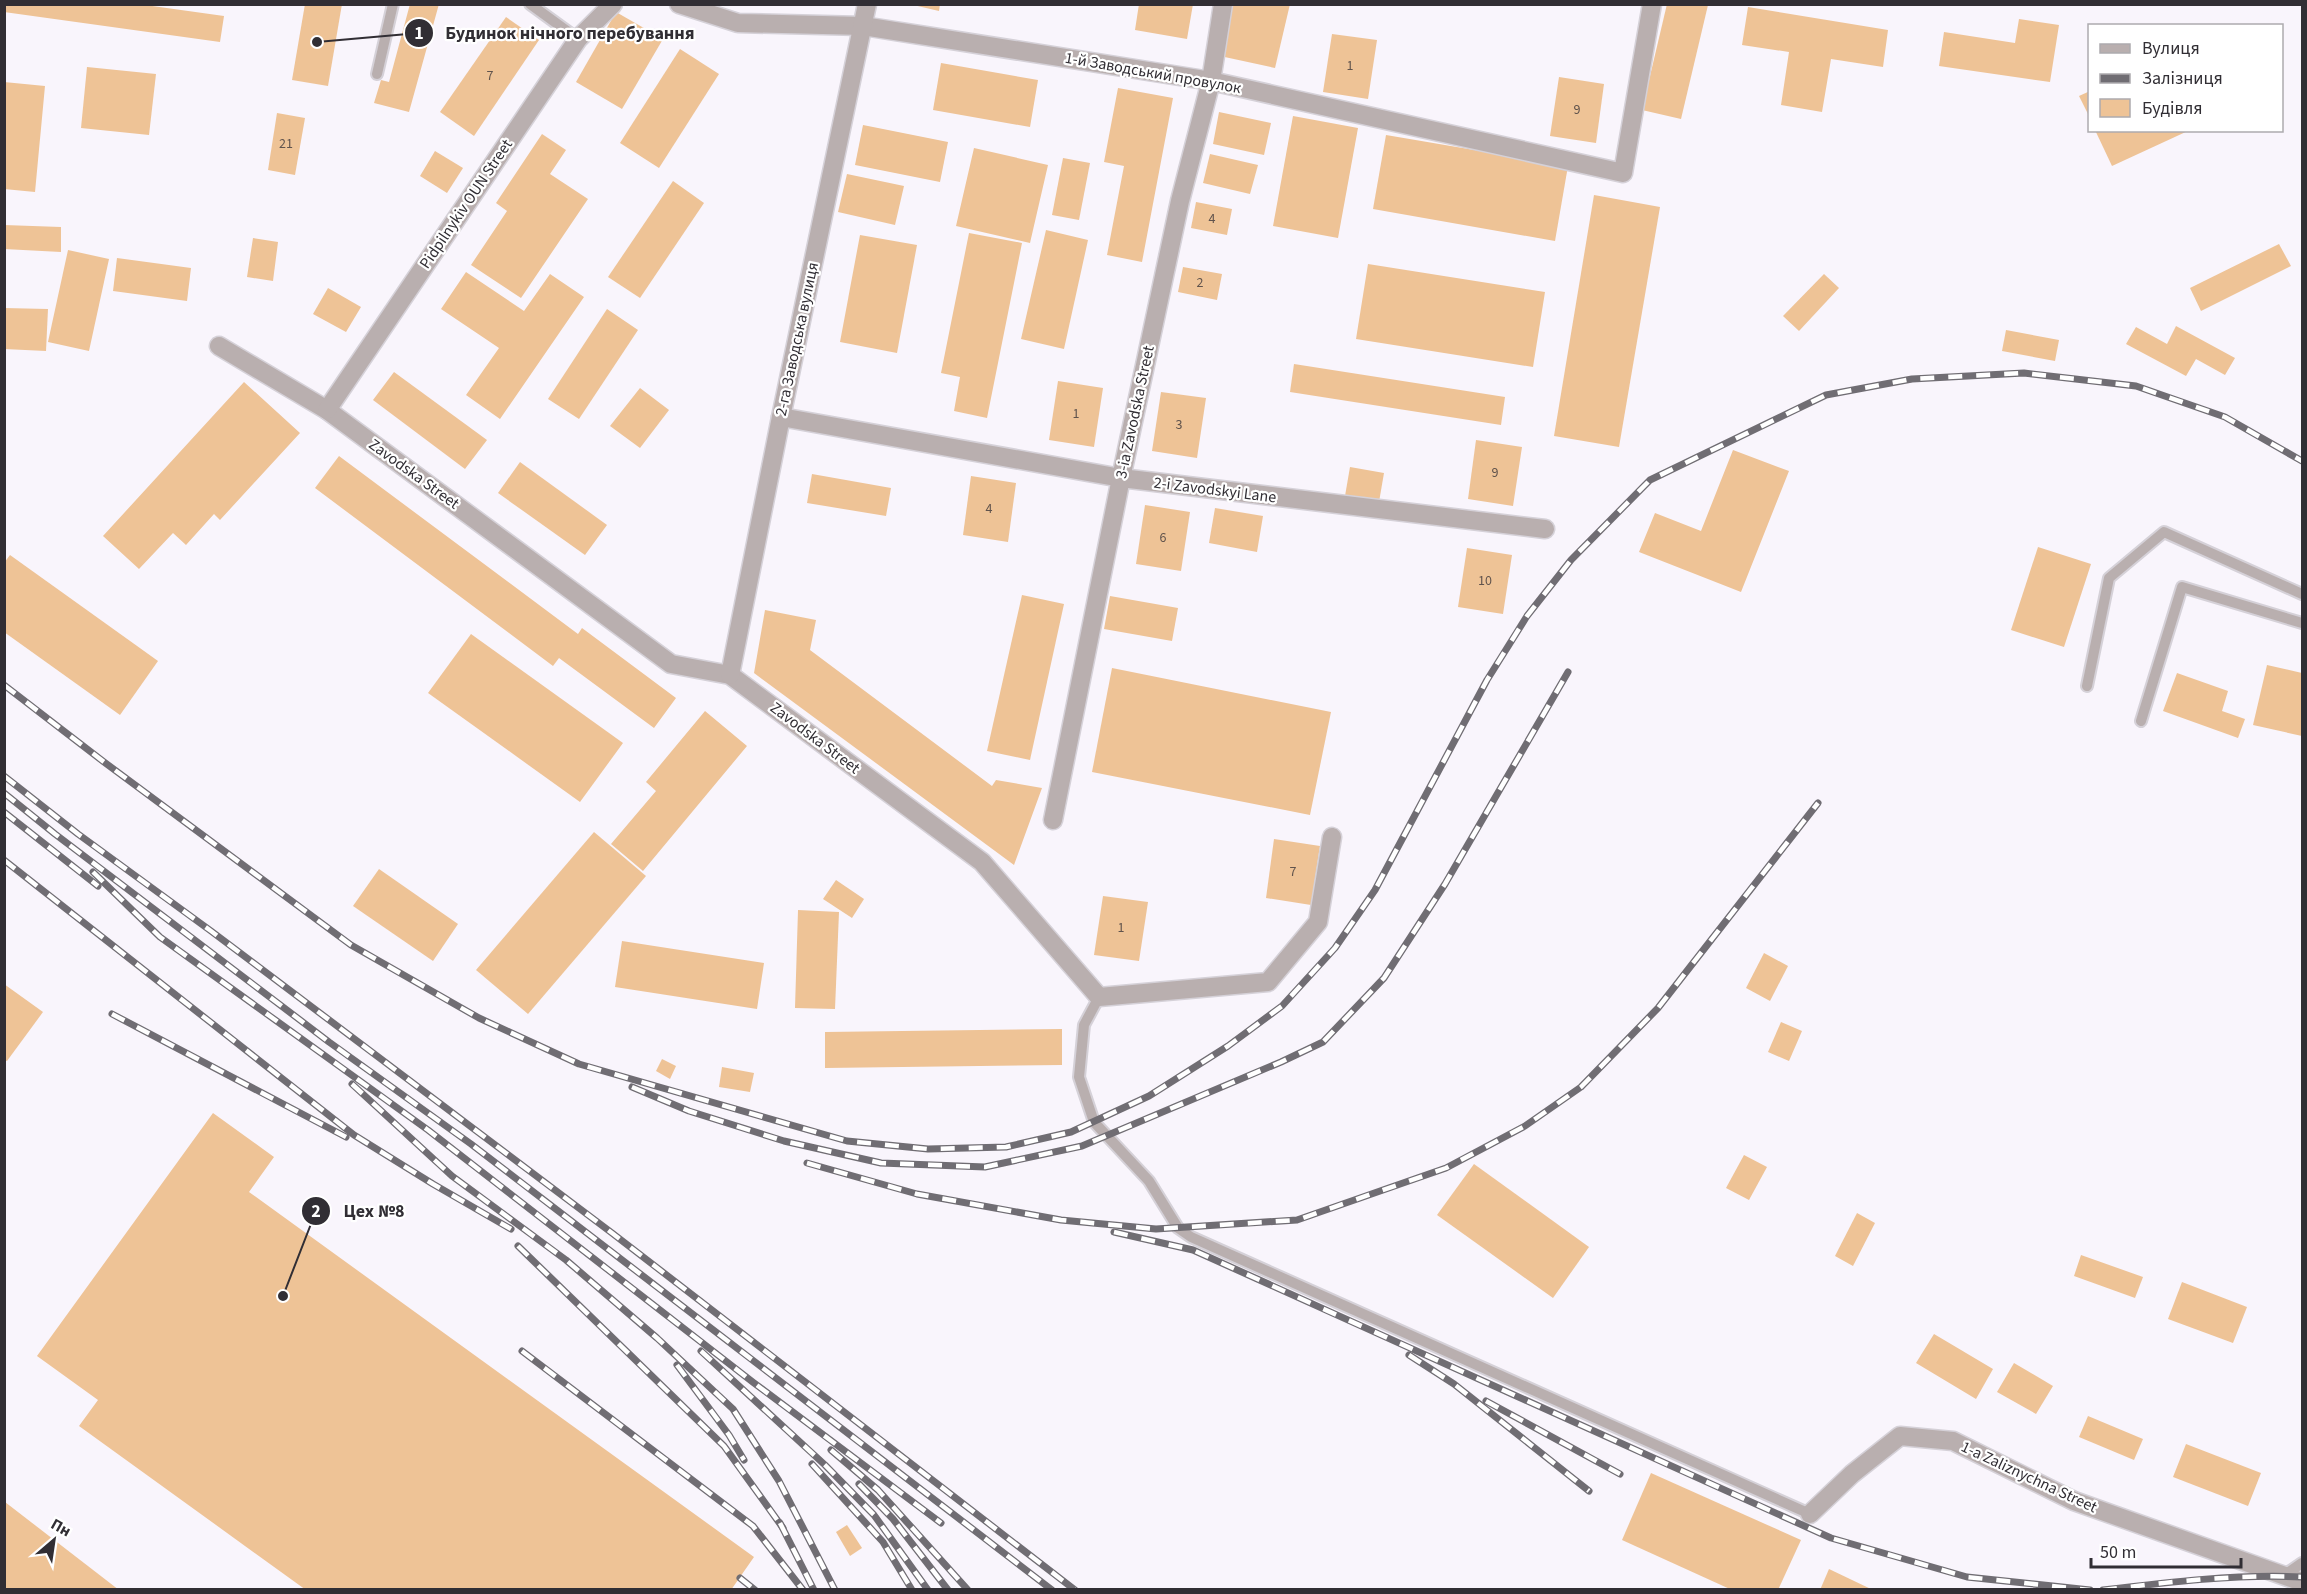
<svg xmlns="http://www.w3.org/2000/svg" width="2307" height="1594" font-family="'Source Sans 3',sans-serif">
<rect width="100%" height="100%" fill="#f9f5fc"/>
<g fill="#eec396">
<polygon points="4,4 138,4 224,16 220,42 4,12"/>
<polygon points="305,4 342,4 328,86 292,80"/>
<polygon points="410,4 439,4 409,112 374,103 381,80 389,82"/>
<polygon points="909,4 940,4 939,11"/>
<polygon points="1139,4 1193,4 1187,39 1135,30"/>
<polygon points="1232,4 1290,4 1275,68 1220,56"/>
<polygon points="1667,4 1708,5 1681,119 1642,110"/>
<polygon points="1748,7 1888,30 1883,67 1831,59 1822,112 1781,105 1789,52 1742,45"/>
<polygon points="616,12 663,39 622,109 576,82"/>
<polygon points="506,17 539,40 474,136 440,112"/>
<polygon points="2019,19 2059,25 2050,82 1939,66 1944,32 2015,43"/>
<polygon points="1332,34 1377,40 1368,99 1323,92"/>
<polygon points="680,49 719,74 659,168 620,143"/>
<polygon points="941,63 1038,80 1030,127 933,110"/>
<polygon points="87,67 156,74 149,135 81,128"/>
<polygon points="1559,77 1604,84 1596,143 1550,136"/>
<polygon points="4,82 45,86 35,192 4,189"/>
<polygon points="1118,88 1173,98 1142,262 1107,255 1124,166 1104,162"/>
<polygon points="2090,91 2090,118 2079,96"/>
<polygon points="1219,112 1271,123 1264,155 1213,144"/>
<polygon points="277,113 305,118 295,175 268,170"/>
<polygon points="1293,116 1358,128 1338,238 1273,226"/>
<polygon points="863,125 948,142 940,182 855,165"/>
<polygon points="2095,130 2190,130 2112,166"/>
<polygon points="542,134 566,150 550,174 588,199 521,298 471,265 507,211 496,203"/>
<polygon points="1386,135 1568,166 1555,241 1373,209"/>
<polygon points="974,148 1048,165 1030,243 956,226"/>
<polygon points="435,151 463,168 447,193 420,176"/>
<polygon points="1210,154 1258,165 1250,194 1203,183"/>
<polygon points="1063,158 1090,163 1079,220 1052,215"/>
<polygon points="847,174 904,186 895,225 838,212"/>
<polygon points="673,181 704,203 640,298 608,277"/>
<polygon points="1594,195 1660,207 1619,447 1554,436"/>
<polygon points="1196,202 1232,209 1227,235 1191,228"/>
<polygon points="4,225 61,227 61,252 4,249"/>
<polygon points="1046,230 1088,240 1064,349 1021,339"/>
<polygon points="969,233 1022,243 987,418 954,411 960,377 941,373"/>
<polygon points="860,235 917,245 897,353 840,342"/>
<polygon points="253,238 278,242 273,281 247,277"/>
<polygon points="2279,244 2291,266 2201,311 2190,288"/>
<polygon points="68,250 109,259 89,351 48,342"/>
<polygon points="117,258 191,268 187,301 113,291"/>
<polygon points="1368,264 1545,292 1533,367 1356,339"/>
<polygon points="1183,267 1222,274 1217,300 1178,292"/>
<polygon points="466,272 524,311 550,274 584,297 500,419 466,395 499,348 441,309"/>
<polygon points="1824,274 1839,288 1799,331 1783,316"/>
<polygon points="328,288 361,307 346,332 313,314"/>
<polygon points="4,308 48,309 46,351 4,349"/>
<polygon points="607,309 638,330 579,419 548,399"/>
<polygon points="2176,326 2235,358 2225,375 2196,359 2186,376 2126,344 2136,327 2167,344"/>
<polygon points="2006,330 2059,340 2055,361 2002,351"/>
<polygon points="1294,364 1505,397 1501,425 1290,392"/>
<polygon points="394,372 487,440 465,469 373,400"/>
<polygon points="1058,381 1103,388 1094,447 1049,440"/>
<polygon points="244,382 300,433 220,520 214,514 186,545 173,533 139,569 103,536"/>
<polygon points="640,388 669,410 640,448 610,426"/>
<polygon points="1161,392 1206,398 1197,458 1152,451"/>
<polygon points="1476,440 1522,447 1513,506 1468,499"/>
<polygon points="1733,450 1789,471 1741,592 1639,552 1655,513 1701,531"/>
<polygon points="339,456 578,634 582,628 676,698 654,728 559,658 553,666 315,488"/>
<polygon points="520,462 607,525 585,555 498,493"/>
<polygon points="1350,467 1384,473 1379,502 1345,496"/>
<polygon points="812,474 891,488 886,516 807,503"/>
<polygon points="971,476 1016,483 1008,542 963,535"/>
<polygon points="1145,505 1190,512 1181,571 1136,564"/>
<polygon points="1215,508 1263,516 1257,552 1209,543"/>
<polygon points="2038,547 2091,564 2064,647 2011,630"/>
<polygon points="1467,548 1512,555 1503,614 1458,607"/>
<polygon points="10,555 158,661 120,715 4,632 4,563"/>
<polygon points="1022,595 1064,604 1030,760 987,751"/>
<polygon points="1110,596 1178,608 1172,641 1104,629"/>
<polygon points="765,610 816,620 810,650 992,786 996,780 1042,788 1014,865 754,673"/>
<polygon points="471,634 623,743 580,802 428,693"/>
<polygon points="2267,665 2302,673 2302,736 2253,725"/>
<polygon points="1112,668 1331,712 1310,815 1092,772"/>
<polygon points="2177,673 2228,691 2222,711 2245,719 2238,738 2163,711"/>
<polygon points="705,711 747,746 643,871 611,844 656,791 646,782"/>
<polygon points="594,832 646,876 528,1014 476,970"/>
<polygon points="1274,839 1320,846 1311,905 1266,898"/>
<polygon points="379,869 458,924 433,961 353,906"/>
<polygon points="836,880 864,899 852,918 823,899"/>
<polygon points="1103,896 1148,902 1139,961 1094,955"/>
<polygon points="798,910 839,912 835,1009 795,1008"/>
<polygon points="622,941 764,963 757,1009 615,987"/>
<polygon points="1764,953 1788,966 1770,1001 1746,988"/>
<polygon points="4,984 43,1012 7,1061 4,1060"/>
<polygon points="1781,1022 1802,1031 1789,1061 1768,1052"/>
<polygon points="1062,1029 1062,1065 825,1068 825,1032"/>
<polygon points="662,1059 676,1066 670,1079 656,1071"/>
<polygon points="722,1067 754,1073 750,1092 719,1087"/>
<polygon points="213,1113 274,1157 249,1192 754,1557 731,1590 306,1590 79,1426 98,1400 37,1356"/>
<polygon points="1744,1155 1767,1167 1749,1200 1726,1188"/>
<polygon points="1474,1164 1589,1247 1553,1298 1437,1215"/>
<polygon points="1857,1213 1875,1223 1853,1266 1835,1256"/>
<polygon points="2081,1255 2143,1277 2135,1298 2074,1276"/>
<polygon points="2182,1282 2247,1307 2233,1343 2168,1319"/>
<polygon points="1934,1334 1993,1369 1976,1399 1916,1363"/>
<polygon points="2014,1363 2053,1386 2036,1414 1997,1392"/>
<polygon points="2088,1416 2143,1439 2134,1460 2079,1437"/>
<polygon points="2186,1444 2261,1473 2248,1506 2173,1477"/>
<polygon points="1651,1473 1801,1540 1778,1590 1732,1590 1622,1540"/>
<polygon points="5,1502 119,1590 5,1590"/>
<polygon points="847,1525 862,1548 850,1556 836,1532"/>
<polygon points="1829,1569 1873,1590 1820,1590"/>
</g>
<g fill="none" stroke-linecap="round" stroke-linejoin="round">
<g stroke="#d5d1d8" stroke-width="14">
<g id="service">
<polyline points="530,4 578,39"/>
<polyline points="377,74 393,4"/>
<polyline points="2087,686 2109,578 2164,532 2302,594"/>
<polyline points="2141,721 2182,587 2302,623"/>
<polyline points="1099,997 1084,1025 1079,1077 1094,1122 1149,1181 1178,1228 1191,1237 1810,1514"/>
<polyline points="2283,1576 2302,1563"/>
</g>
</g>
<g stroke="#d5d1d8" stroke-width="21">
<g id="minor">
<polyline points="679,4 738,23 863,26 1211,81 1623,173 1652,4"/>
<polyline points="219,346 327,410 671,664 730,675 982,862 1099,997 1268,982 1318,922 1332,837"/>
<polyline points="327,410 578,39 613,4"/>
<polyline points="781,417 1121,478 1545,529"/>
<polyline points="730,675 781,417 867,4"/>
<polyline points="1053,820 1121,478 1180,201 1211,81 1223,4"/>
<polyline points="1810,1514 1852,1474 1900,1436 1953,1441 2074,1501 2302,1582"/>
</g>
</g>
<use href="#service" stroke="#b9afaf" stroke-width="10"/>
<use href="#minor" stroke="#b9afaf" stroke-width="18"/>
<g stroke="#706d73" stroke-width="7">
<g id="rail">
<polyline points="4,685 104,762 351,945 479,1018 579,1064 847,1141 928,1149 1006,1147 1071,1132 1149,1096 1228,1046 1282,1006 1335,948 1375,890 1487,680 1527,616 1571,560 1650,480 1826,395 1912,379 2024,373 2136,386 2225,417 2302,461"/>
<polyline points="4,776 78,834 211,931 612,1233 1075,1590"/>
<polyline points="4,793 55,834 329,1042 471,1144 1052,1590"/>
<polyline points="4,812 98,886"/>
<polyline points="4,860 354,1135 433,1184 511,1229"/>
<polyline points="93,872 160,937 428,1130 754,1383 941,1523"/>
<polyline points="112,1014 346,1137"/>
<polyline points="352,1084 452,1176 566,1260 657,1338 733,1409 779,1481 835,1590"/>
<polyline points="632,1087 689,1111 784,1141 881,1163 985,1167 1082,1146 1281,1062 1323,1042 1384,978 1445,884 1568,672"/>
<polyline points="807,1163 917,1194 1061,1220 1156,1229 1297,1220 1446,1168 1525,1126 1581,1087 1658,1008 1818,803"/>
<polyline points="1114,1232 1193,1250 1831,1538 1967,1577 2090,1590"/>
<polyline points="518,1246 724,1446 783,1528"/>
<polyline points="522,1351 753,1526 803,1590"/>
<polyline points="701,1351 825,1465 874,1515 928,1590"/>
<polyline points="1409,1355 1454,1384 1589,1491"/>
<polyline points="677,1365 729,1435 744,1460"/>
<polyline points="1486,1401 1620,1474"/>
<polyline points="831,1450 878,1490 968,1590"/>
<polyline points="812,1464 883,1542 912,1590"/>
<polyline points="859,1484 893,1519 948,1590"/>
<polyline points="780,1523 814,1590"/>
<polyline points="740,1578 755,1590"/>
<path d="M 2103,1590 C 2169,1582 2236,1574 2302,1577"/>
</g>
</g>
<use href="#rail" stroke="#fff" stroke-width="4.5" stroke-dasharray="14" stroke-linecap="butt"/>
</g>
<g text-anchor="middle" dominant-baseline="central" stroke-width="4.5" stroke-linejoin="round" paint-order="stroke">
<g font-size="14" fill="#60534c">
<text x="1350" y="66">1</text>
<text x="490" y="76">7</text>
<text x="1577" y="110">9</text>
<text x="286" y="144">21</text>
<text x="1212" y="219">4</text>
<text x="1200" y="283">2</text>
<text x="1076" y="414">1</text>
<text x="1179" y="425">3</text>
<text x="1495" y="473">9</text>
<text x="989" y="509">4</text>
<text x="1163" y="538">6</text>
<text x="1485" y="581">10</text>
<text x="1293" y="872">7</text>
<text x="1121" y="928">1</text>
</g>
<g font-size="16" fill="#312e34" stroke="#fff">
<text transform="translate(1153 73) rotate(10)">1-й Заводський провулок</text>
<text transform="translate(466 204) rotate(-56)">Pidpilnykiv OUN Street</text>
<text transform="translate(797 339) rotate(-78)">2-га Заводська вулиця</text>
<text transform="translate(1135 412) rotate(-78)">3-ia Zavodska Street</text>
<text transform="translate(414 474) rotate(36)">Zavodska Street</text>
<text transform="translate(1215 490) rotate(7)">2-i Zavodskyi Lane</text>
<text transform="translate(815 738) rotate(37)">Zavodska Street</text>
<text transform="translate(2029 1477) rotate(25)">1-a Zaliznychna Street</text>
</g>
</g>
<path fill="none" stroke="#312e34" stroke-width="2" d="M317 42L419 33M283 1296L316 1211"/>
<g fill="#312e34" stroke="#fff" stroke-width="2">
<circle cx="317" cy="42" r="6"/>
<circle cx="283" cy="1296" r="6"/>
<circle cx="419" cy="33" r="15"/>
<circle cx="316" cy="1211" r="15"/>
</g>
<g font-size="18" text-anchor="middle" font-weight="bold" fill="#fff">
<text x="419" y="39">1</text>
<text x="316" y="1217">2</text>
</g>
<g font-size="18" text-anchor="middle" font-weight="bold" fill="#312e34" stroke="#fff" stroke-width="4.5" stroke-linejoin="round" paint-order="stroke">
<text x="570" y="39">Будинок нічного перебування</text>
<text x="374" y="1217">Цех №8</text>
</g>
<rect width="2307" height="1594" fill="none" stroke="#312e34" stroke-width="12"/>
<rect x="2088" y="24" width="195" height="108" fill="#ffffff" stroke="#adabae" stroke-width="1.5"/>
<rect x="2100" y="44" width="30" height="9" fill="#b9afaf" stroke="#adabae" stroke-width="1.5"/>
<text x="2142" y="54" font-size="18" fill="#312e34">Вулиця</text>
<rect x="2100" y="74" width="30" height="9" fill="#706d73" stroke="#adabae" stroke-width="1.5"/>
<text x="2142" y="84" font-size="18" fill="#312e34">Залізниця</text>
<rect x="2100" y="99" width="30" height="18" fill="#eec396" stroke="#adabae" stroke-width="1.5"/>
<text x="2142" y="114" font-size="18" fill="#312e34">Будівля</text>
<g transform="translate(54 1540) rotate(29)" stroke="#ffffff" stroke-width="4.5" paint-order="stroke">
<path d="M0-4.5L10 22L0 15L-10 22Z" fill="#312e34"/>
<text y="-9" font-size="16" font-weight="bold" text-anchor="middle" fill="#312e34">Пн</text>
</g>
<path d="M2091 1558v9h150v-9" fill="none" stroke="#312e34" stroke-width="3"/>
<text x="2100" y="1558" font-size="18" fill="#312e34" stroke="#ffffff" stroke-width="4.5" paint-order="stroke">50 m</text>
</svg>
